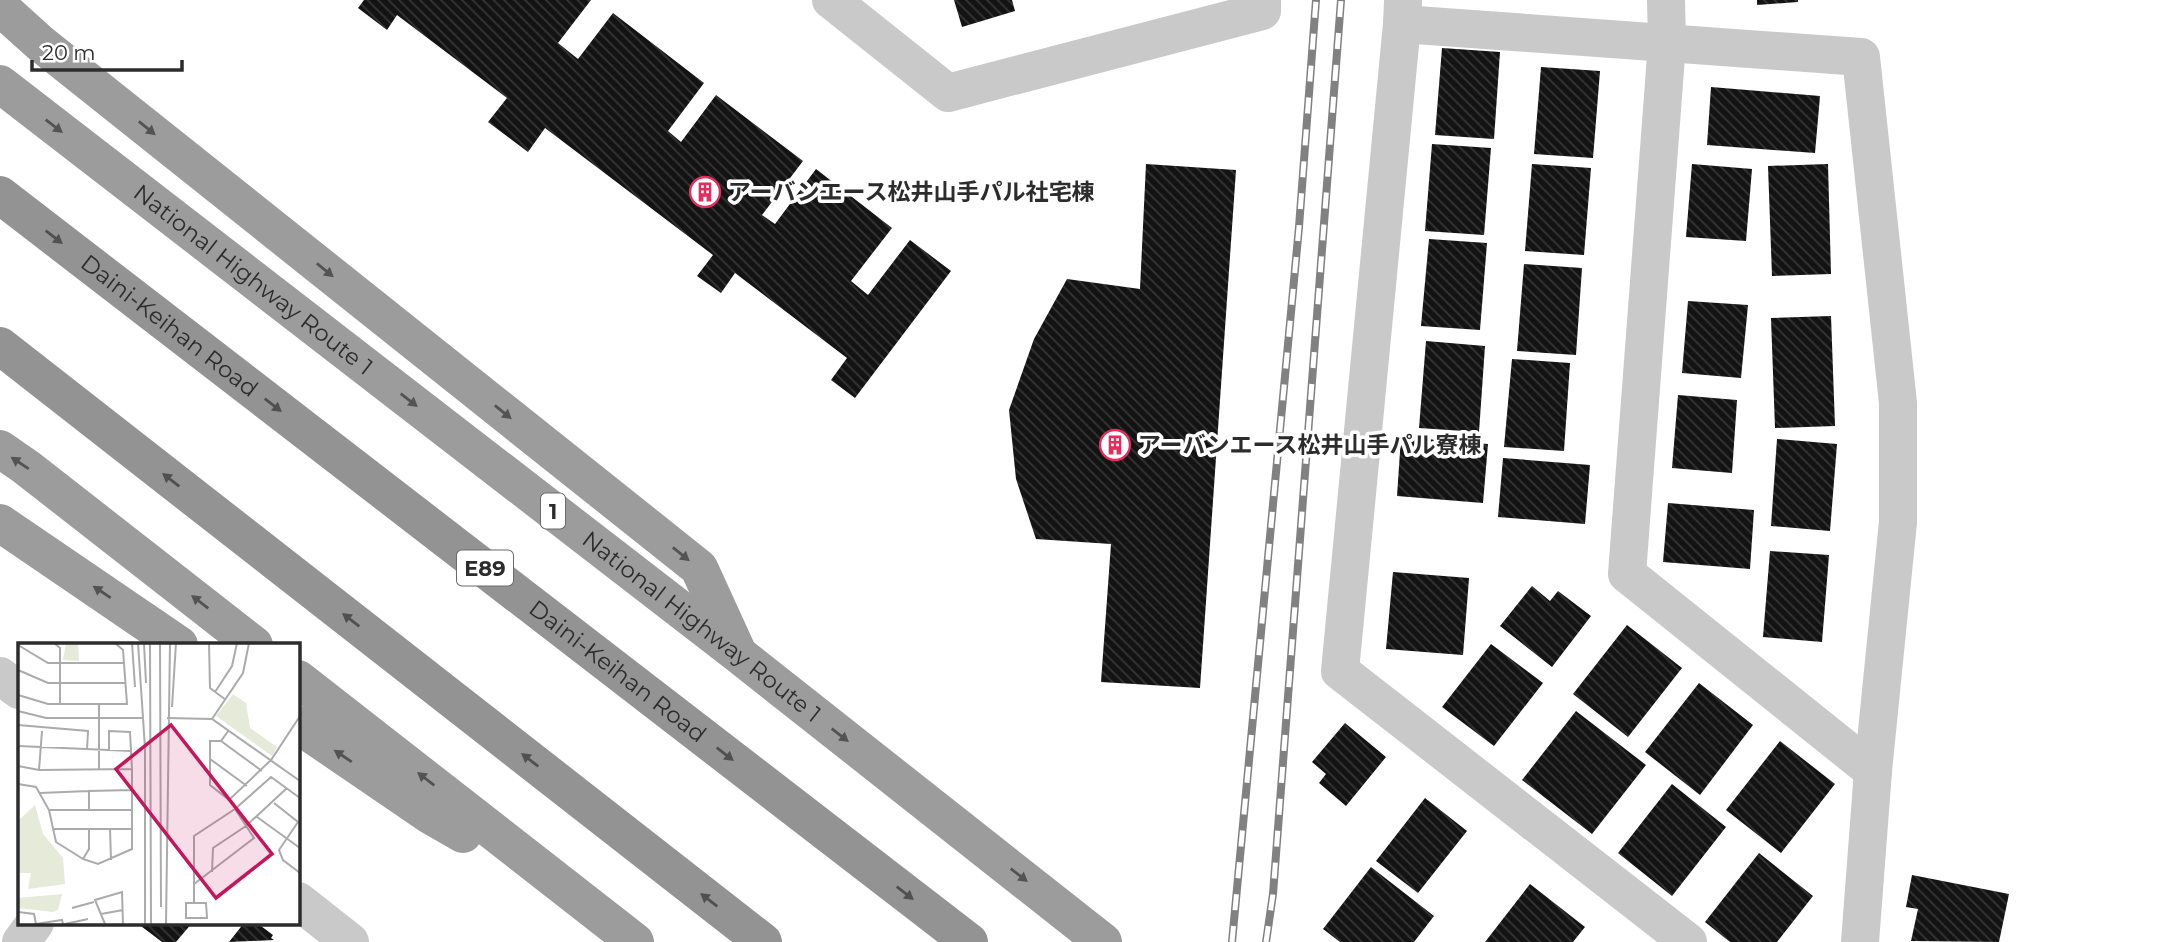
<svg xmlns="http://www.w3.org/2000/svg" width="2177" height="942" font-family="Montserrat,'Noto Sans JP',sans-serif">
<defs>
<pattern id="building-back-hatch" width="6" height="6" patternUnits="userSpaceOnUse" patternTransform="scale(1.75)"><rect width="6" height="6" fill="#131313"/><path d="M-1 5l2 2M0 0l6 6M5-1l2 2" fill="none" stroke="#363636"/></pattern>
</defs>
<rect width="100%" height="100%" fill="#fff"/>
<g fill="url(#building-back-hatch)">
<polygon points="364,0 591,0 558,43 578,59 613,13 704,83 668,131 681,142 716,95 803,161 762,215 775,224 816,169 892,228 851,281 868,295 910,240 951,271 855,398 831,380 847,358 735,273 721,293 697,276 713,255 545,128 528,152 488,122 507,98 397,15 387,30 358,8"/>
<polygon points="954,0 1012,0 1015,11 962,27"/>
<polygon points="1757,0 1798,0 1798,2 1757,5"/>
<polygon points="1442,48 1500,52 1494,139 1435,135"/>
<polygon points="1541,67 1600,71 1593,158 1534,154"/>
<polygon points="1711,87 1820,96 1815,153 1707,145"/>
<polygon points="1432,144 1491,148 1484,235 1425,231"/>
<polygon points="1146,164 1236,170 1200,688 1101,682 1111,544 1036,539 1016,479 1009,410 1034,339 1067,279 1140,289"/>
<polygon points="1532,164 1591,168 1584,255 1525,251"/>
<polygon points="1692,164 1752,169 1746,241 1686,237"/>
<polygon points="1828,164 1831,274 1772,276 1768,166"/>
<polygon points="1429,239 1487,243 1480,330 1421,326"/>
<polygon points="1524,264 1582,268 1576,355 1517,351"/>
<polygon points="1688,301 1748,305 1741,378 1682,373"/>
<polygon points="1831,316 1835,426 1775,428 1771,318"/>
<polygon points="1426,341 1485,346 1479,432 1419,428"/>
<polygon points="1512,359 1570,363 1564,451 1504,447"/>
<polygon points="1678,395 1737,400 1732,473 1672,468"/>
<polygon points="1401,437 1488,444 1483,503 1397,496"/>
<polygon points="1777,439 1837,444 1830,531 1771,526"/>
<polygon points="1503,458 1590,465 1585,524 1498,517"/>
<polygon points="1668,503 1754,510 1750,569 1663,562"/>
<polygon points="1770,551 1829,555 1822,642 1763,637"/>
<polygon points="1393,572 1469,578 1463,655 1386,649"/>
<polygon points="1532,586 1550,601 1558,591 1591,616 1552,667 1500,626"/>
<polygon points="1627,625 1682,668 1628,737 1573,694"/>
<polygon points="1491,644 1543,683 1494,746 1442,707"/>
<polygon points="1699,683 1753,725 1700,795 1645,752"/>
<polygon points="1576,711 1646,765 1592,834 1522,780"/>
<polygon points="1345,723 1386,757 1346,806 1319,783 1326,774 1312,762"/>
<polygon points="1780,741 1835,784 1781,853 1726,810"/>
<polygon points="1672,784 1726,827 1672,896 1618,853"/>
<polygon points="1425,798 1467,831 1418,893 1376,861"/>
<polygon points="1759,853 1813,896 1777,942 1730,942 1705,922"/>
<polygon points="1371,867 1434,916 1414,942 1340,942 1323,929"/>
<polygon points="1912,875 2009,894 1999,942 1911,941 1918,909 1906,907"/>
<polygon points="1530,884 1585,927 1573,942 1485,942"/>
<polygon points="137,923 192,923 176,942 162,942"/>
<polygon points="244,923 257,923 273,935 271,938 274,940 229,942"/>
</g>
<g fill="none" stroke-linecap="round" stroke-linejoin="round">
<g stroke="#c9c9c9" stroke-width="38">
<polyline points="831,0 948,93 1262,11 1262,0"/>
<polyline points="1666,0 1667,43 1627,574 1873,771"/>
<polyline points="1403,1 1402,24 1340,671 1688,942"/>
<polyline points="1402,24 1861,57 1898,403 1898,522 1873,771 1860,942"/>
<polyline points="0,676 19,690"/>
<polyline points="298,901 350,942"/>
<polyline points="21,942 35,923"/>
</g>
<g stroke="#9c9c9c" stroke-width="38">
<polyline points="0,7 40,43 699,568 736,649"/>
<path id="s1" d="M 0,84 L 738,654 L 1103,942"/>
<polyline points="0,449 26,467 254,645"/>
<polyline points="0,523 179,645"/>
<polyline points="298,679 635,942"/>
<polyline points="298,725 430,815 463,834"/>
</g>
<g stroke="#939393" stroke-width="38">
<path id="s2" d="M 0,195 L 969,942"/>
<polyline points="0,346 763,942"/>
</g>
<g stroke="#818181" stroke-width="8">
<g id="rail">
<polyline points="1232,942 1299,227 1316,0"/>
<polyline points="1266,942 1273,894 1341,0"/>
</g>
</g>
<use href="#rail" stroke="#fff" stroke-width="5" stroke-dasharray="16" stroke-linecap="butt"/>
</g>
<defs><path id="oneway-solid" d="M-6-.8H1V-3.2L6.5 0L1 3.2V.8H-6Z" transform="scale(1.75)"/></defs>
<g fill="#535353">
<use href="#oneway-solid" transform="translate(54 126) rotate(38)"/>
<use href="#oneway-solid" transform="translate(147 128) rotate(39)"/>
<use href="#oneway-solid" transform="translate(325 270) rotate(39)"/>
<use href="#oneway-solid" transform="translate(409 400) rotate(38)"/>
<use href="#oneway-solid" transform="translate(503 412) rotate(39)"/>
<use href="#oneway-solid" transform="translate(20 463) rotate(-146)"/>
<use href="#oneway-solid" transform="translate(681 554) rotate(39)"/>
<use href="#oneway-solid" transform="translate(102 592) rotate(-146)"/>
<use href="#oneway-solid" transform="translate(200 602) rotate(-142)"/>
<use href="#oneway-solid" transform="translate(840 735) rotate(38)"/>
<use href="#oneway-solid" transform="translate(343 756) rotate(-146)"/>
<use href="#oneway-solid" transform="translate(426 779) rotate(-142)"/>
<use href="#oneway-solid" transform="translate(1019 875) rotate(38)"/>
</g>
<g fill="#505050">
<use href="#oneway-solid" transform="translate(54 237) rotate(38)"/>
<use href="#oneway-solid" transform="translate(273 405) rotate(38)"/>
<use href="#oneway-solid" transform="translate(171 480) rotate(-142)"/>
<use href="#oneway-solid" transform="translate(351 620) rotate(-142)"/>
<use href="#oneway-solid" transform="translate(725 754) rotate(38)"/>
<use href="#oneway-solid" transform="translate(530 760) rotate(-142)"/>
<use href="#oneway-solid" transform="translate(905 893) rotate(38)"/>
<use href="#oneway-solid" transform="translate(709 900) rotate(-142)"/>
</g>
<defs>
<g id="building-ring" transform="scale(1.575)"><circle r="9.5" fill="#fff" stroke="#e42d5d" stroke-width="1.5"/><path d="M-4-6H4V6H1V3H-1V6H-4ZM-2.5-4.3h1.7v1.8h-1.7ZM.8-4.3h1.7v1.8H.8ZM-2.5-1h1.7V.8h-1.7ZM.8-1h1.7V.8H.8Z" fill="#e42d5d"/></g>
</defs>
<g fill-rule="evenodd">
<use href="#building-ring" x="705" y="192"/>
<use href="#building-ring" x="1115" y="445"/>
</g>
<g text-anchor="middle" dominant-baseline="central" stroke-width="7" stroke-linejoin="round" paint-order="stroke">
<g fill="#fff" stroke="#6b6b6b" stroke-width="2">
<rect x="541" y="493.5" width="24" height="35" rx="5"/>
<rect x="457" y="550.5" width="56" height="35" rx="5"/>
</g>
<g font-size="21" font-weight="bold" fill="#2c2c2c">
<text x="553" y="511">1</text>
<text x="485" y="568">E89</text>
</g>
<g font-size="23" font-weight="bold" fill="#2c2c2c" stroke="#fff" text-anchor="start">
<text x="728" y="192">アーバンエース松井山手パル社宅棟</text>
<text x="1138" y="445">アーバンエース松井山手パル寮棟</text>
</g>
<g font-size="23" fill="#2c2c2c" stroke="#fff">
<text stroke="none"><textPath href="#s1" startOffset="320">National Highway Route 1</textPath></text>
<text stroke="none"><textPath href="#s2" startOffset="214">Daini-Keihan Road</textPath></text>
<text stroke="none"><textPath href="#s1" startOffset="887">National Highway Route 1</textPath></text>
<text stroke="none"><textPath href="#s2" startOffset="780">Daini-Keihan Road</textPath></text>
</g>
</g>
<g transform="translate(18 643)">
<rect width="282" height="282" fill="#fff"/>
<path d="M 17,162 L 25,191 L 45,215 L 47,241 L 10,246 L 13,230 L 0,230 L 0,178 ZM 44,251 L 40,267 L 35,269 L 0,265 L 0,255 Z" fill="#e5ead9"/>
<path d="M 48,0 L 60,0 L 61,18 L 45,17 ZM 215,51 L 228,60 L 232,85 L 259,104 L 254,113 L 198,73 Z" fill="#e5ead9"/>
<path fill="none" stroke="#ababab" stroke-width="2" d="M 36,0 L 42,5 L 42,61M 114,0 L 117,44M 120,0 L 127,105 L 127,281M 132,0 L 133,281M 142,0 L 143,264M 191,0 L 192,45 L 208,57M 126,1 L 128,40M 0,2 L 30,20 L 106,20M 0,27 L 30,40 L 107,40M 197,49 L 214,23 L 219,0M 0,52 L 30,61 L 109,61 L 105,7 L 97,0M 81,61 L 81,127M 154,64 L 158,0M 0,68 L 28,75 L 125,75M 149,75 L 194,76 L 282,138M 194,76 L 225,30 L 231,0M 0,82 L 70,88 L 69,107M 211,87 L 203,98 L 192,98 L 192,142 L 211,157 L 253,117 L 282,73M 203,98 L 244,128M 0,103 L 113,108M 91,107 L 91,88 L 112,89 L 114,126 L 114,206 L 80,221 L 65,216 L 71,206 L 71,186 L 114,186M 192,116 L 229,143M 0,123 L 21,127 L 114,126M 21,127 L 24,88M 0,141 L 18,144 L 31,167 L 38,199 L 65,216M 114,147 L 71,148 L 71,167 L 114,167M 22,150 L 71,148M 256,160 L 280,179 L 261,207 L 265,217 L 282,230M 31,167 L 71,167M 239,174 L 282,205M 35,186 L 71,186M 92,186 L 93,217M 194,229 L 195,205 L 228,183 L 269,145M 176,241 L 236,195 L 217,166M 168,260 L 188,260 L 189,275 L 168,275 ZM 176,260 L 176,193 L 217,166 L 253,134 L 282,155M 54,265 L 76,259M 0,269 L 16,271 L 18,281M 83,271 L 105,267M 18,281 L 44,277 L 45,281M 47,281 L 70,276M 87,281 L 77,257 L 104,249 L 105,281M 148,281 L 152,0"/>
<path fill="#c2185b" fill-opacity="0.15" stroke="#c2185b" stroke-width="3.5" d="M 153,82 L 254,211 L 198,255 L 98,126 Z"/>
<rect width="282" height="282" fill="none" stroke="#2c2c2c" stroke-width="3.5"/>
</g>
<path d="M32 60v10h150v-10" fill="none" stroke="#2c2c2c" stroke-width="3.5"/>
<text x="42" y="60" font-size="21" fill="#2c2c2c" stroke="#ffffff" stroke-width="5" paint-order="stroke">20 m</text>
</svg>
